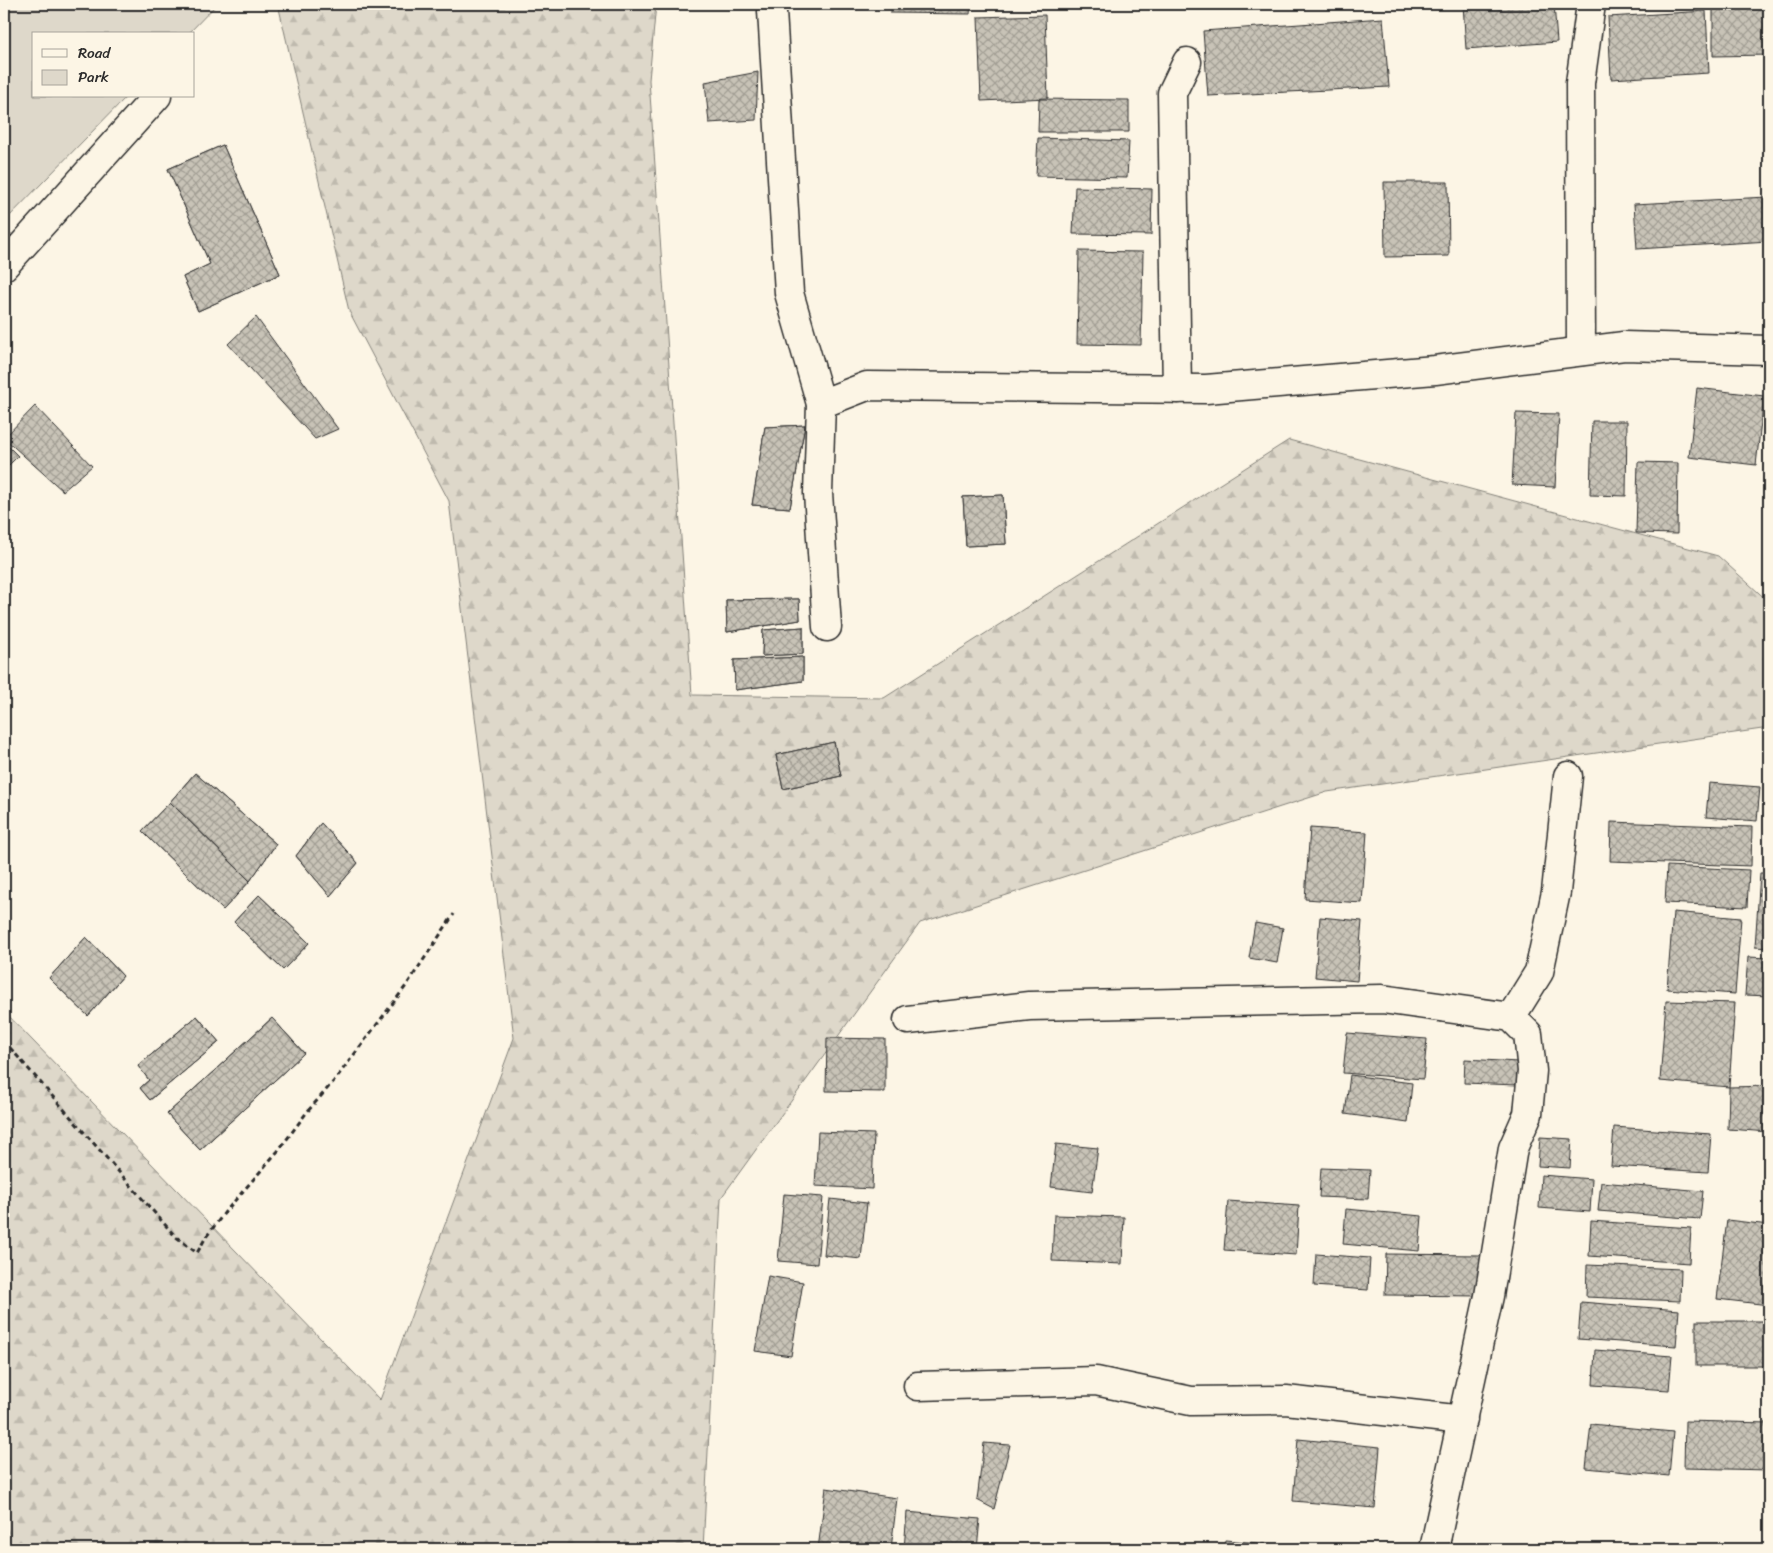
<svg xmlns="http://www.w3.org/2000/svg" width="1773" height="1553" font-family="Sriracha,sans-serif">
<defs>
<pattern id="forest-firs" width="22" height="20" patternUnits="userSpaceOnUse" patternTransform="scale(1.25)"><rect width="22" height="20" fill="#ded8ca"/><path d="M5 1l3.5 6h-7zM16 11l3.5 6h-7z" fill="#bfbaae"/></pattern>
<pattern id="building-cross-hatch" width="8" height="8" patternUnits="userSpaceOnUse" patternTransform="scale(1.25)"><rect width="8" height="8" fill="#c8c3b7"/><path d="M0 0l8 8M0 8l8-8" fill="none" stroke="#a39f95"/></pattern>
</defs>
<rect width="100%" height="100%" fill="#fcf5e5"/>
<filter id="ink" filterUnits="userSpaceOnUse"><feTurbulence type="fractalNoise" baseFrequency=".02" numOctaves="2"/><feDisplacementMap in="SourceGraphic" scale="10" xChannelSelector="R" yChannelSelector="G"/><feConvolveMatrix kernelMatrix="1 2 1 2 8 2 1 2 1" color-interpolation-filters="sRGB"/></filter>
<g filter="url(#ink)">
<polygon fill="url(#forest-firs)" stroke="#84827a" points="278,4 656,4 649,80 692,695 884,698 1289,440 1718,556 1769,602 1769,728 1327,792 920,923 721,1198 703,1549 4,1549 4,1011 380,1400 514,1038 449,501 349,311"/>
<polygon fill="#ded8ca" stroke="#84827a" points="4,4 217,4 188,34 34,34 34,96 127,96 4,222"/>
<g fill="url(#building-cross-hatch)" stroke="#2b2b2b">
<polygon points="891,4 971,4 970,14 891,13"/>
<polygon points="1463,4 1554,4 1557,42 1466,49"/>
<polygon points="1713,4 1769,4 1769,55 1713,56"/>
<polygon points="1706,11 1709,73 1611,79 1608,17"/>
<polygon points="1045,15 1048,98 981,101 978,17"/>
<polygon points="1383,18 1389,87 1208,96 1203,31"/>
<polygon points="758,72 756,120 709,123 705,82"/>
<polygon points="1039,99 1129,100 1129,132 1038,132"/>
<polygon points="1038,138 1129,141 1127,178 1036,176"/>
<polygon points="223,145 280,274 198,311 183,277 210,264 168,169"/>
<polygon points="223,145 280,274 198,311 183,277 210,264 168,169"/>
<polygon points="1384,182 1448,182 1449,256 1385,257"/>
<polygon points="1075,187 1152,189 1151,235 1073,234"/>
<polygon points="1767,197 1769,241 1637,249 1634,204"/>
<polygon points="1079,251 1143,252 1141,345 1077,344"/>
<polygon points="256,317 338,429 315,439 228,344"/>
<polygon points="1697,388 1764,396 1756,465 1689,457"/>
<polygon points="35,406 92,466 63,491 4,438"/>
<polygon points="1516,413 1559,414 1555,487 1512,485"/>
<polygon points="1592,421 1627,421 1626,496 1590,495"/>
<polygon points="805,425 790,508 752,505 765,427"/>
<polygon points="805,425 790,508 752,505 765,427"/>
<polygon points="4,442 18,456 4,470"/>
<polygon points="4,442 18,456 4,470"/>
<polygon points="1638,462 1678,463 1677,534 1636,533"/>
<polygon points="1003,495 1006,544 966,546 963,497"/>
<polygon points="1003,495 1006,544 966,546 963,497"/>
<polygon points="799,599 800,620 727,632 726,600"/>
<polygon points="799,599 800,620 727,632 726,600"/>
<polygon points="803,627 803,654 762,656 763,630"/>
<polygon points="803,627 803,654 762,656 763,630"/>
<polygon points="803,657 803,681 735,690 734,660"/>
<polygon points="803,657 803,681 735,690 734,660"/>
<polygon points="834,742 841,776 783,789 776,755"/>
<polygon points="834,742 841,776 783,789 776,755"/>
<polygon points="195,773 276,844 250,881 170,802"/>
<polygon points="195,773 276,844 250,881 170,802"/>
<polygon points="1709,783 1760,787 1757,821 1706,817"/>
<polygon points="170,802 250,881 223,910 142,831"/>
<polygon points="170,802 250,881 223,910 142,831"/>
<polygon points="1611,822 1752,827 1751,866 1610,861"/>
<polygon points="321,823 358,863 330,896 296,856"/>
<polygon points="321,823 358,863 330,896 296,856"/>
<polygon points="1310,828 1367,832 1362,903 1305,899"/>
<polygon points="1667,866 1749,870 1747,907 1665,903"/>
<polygon points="1760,873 1769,873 1769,948 1755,947"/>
<polygon points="259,895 309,943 283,970 234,922"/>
<polygon points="259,895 309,943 283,970 234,922"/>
<polygon points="1673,912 1741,918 1735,994 1667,989"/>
<polygon points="1320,917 1362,921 1357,981 1315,977"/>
<polygon points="1255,923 1283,928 1277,963 1249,958"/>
<polygon points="86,937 123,976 88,1016 49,978"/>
<polygon points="86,937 123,976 88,1016 49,978"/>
<polygon points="1748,957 1769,958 1769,996 1745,995"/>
<polygon points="1666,1001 1735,1003 1729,1087 1660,1081"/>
<polygon points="197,1016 219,1042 150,1100 140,1088 149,1080 138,1066"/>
<polygon points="197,1016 219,1042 150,1100 140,1088 149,1080 138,1066"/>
<polygon points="272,1018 304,1053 200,1150 167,1114"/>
<polygon points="272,1018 304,1053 200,1150 167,1114"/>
<polygon points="1347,1033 1427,1039 1423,1079 1343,1073"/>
<polygon points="827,1038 885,1039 885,1092 826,1091"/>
<polygon points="1465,1059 1518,1062 1517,1085 1464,1083"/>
<polygon points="1350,1075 1412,1083 1408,1123 1345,1114"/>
<polygon points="1769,1086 1769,1132 1728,1129 1729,1087"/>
<polygon points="1614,1127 1711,1134 1708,1172 1611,1166"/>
<polygon points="818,1132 874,1134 872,1189 815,1186"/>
<polygon points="1540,1137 1572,1139 1570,1168 1538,1166"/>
<polygon points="1056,1144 1098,1148 1092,1192 1051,1187"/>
<polygon points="1321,1168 1370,1170 1368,1199 1319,1197"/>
<polygon points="1541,1175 1592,1179 1590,1212 1539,1208"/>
<polygon points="1601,1182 1703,1191 1700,1219 1598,1211"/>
<polygon points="784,1194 823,1197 817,1264 778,1261"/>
<polygon points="830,1199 867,1203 861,1259 824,1255"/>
<polygon points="1228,1201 1299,1206 1296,1255 1224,1250"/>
<polygon points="1346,1209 1422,1216 1419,1251 1343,1244"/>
<polygon points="1054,1215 1124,1217 1122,1264 1052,1261"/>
<polygon points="1727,1220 1769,1225 1769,1305 1717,1299"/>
<polygon points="1591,1221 1691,1228 1689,1263 1589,1256"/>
<polygon points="1316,1254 1370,1258 1368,1290 1314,1286"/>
<polygon points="1386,1254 1481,1255 1481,1296 1385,1295"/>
<polygon points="1587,1265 1681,1269 1680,1301 1586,1297"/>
<polygon points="768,1276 803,1282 791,1356 755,1351"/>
<polygon points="1581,1302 1679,1310 1676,1346 1578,1339"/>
<rect x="1696" y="1321" width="73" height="45"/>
<polygon points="1595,1350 1672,1356 1669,1390 1593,1385"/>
<polygon points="1685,1421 1769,1423 1769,1470 1684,1468"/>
<polygon points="1591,1424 1673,1432 1669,1476 1586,1468"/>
<polygon points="1298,1439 1380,1447 1375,1508 1293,1501"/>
<polygon points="984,1443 1010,1445 994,1509 977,1500"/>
<polygon points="826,1488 897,1498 891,1549 818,1549"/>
<polygon points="907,1512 980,1519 977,1549 904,1549"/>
<polygon points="1225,1540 1280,1545 1279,1549 1224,1549"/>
</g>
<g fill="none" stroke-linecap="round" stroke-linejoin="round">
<g stroke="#2b2b2b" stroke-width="31">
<g id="minor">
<polyline points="772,11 789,293 821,404"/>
<polyline points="4,266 157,96"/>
<polyline points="1581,351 1580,83 1591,4"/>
<polyline points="1177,389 1172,93 1187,62"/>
<polyline points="827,627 818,493 821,404 867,386 1206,389 1435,370 1624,346 1769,350"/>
<polyline points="1511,1017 1539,972 1556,892 1568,776"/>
<polyline points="908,1020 1029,1006 1382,999 1511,1017 1528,1034 1532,1071 1528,1114 1513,1148 1489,1296 1434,1549"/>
<polyline points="918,1386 1096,1381 1191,1401 1286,1400 1463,1420"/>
</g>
</g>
<polyline stroke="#2b2b2b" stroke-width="3" stroke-dasharray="5 4" stroke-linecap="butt" points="4,1041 175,1236 197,1253 206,1237 225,1212 278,1151 307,1112 334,1081 406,986 454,914"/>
<use href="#minor" stroke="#fcf5e5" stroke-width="28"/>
</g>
</g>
<rect width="1773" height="1553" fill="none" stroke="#fcf5e5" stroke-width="20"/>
<rect x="10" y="10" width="1753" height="1533" fill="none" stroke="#2b2b2b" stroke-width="2" filter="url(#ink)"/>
<rect x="32" y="32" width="162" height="65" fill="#fcf5e5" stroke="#a8a49b"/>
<rect x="42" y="49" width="25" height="8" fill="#fcf5e5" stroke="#a8a49b"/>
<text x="78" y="58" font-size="15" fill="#2b2b2b">Road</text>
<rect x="42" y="70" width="25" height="15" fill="#ded8ca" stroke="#a8a49b"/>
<text x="78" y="82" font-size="15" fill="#2b2b2b">Park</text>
</svg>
